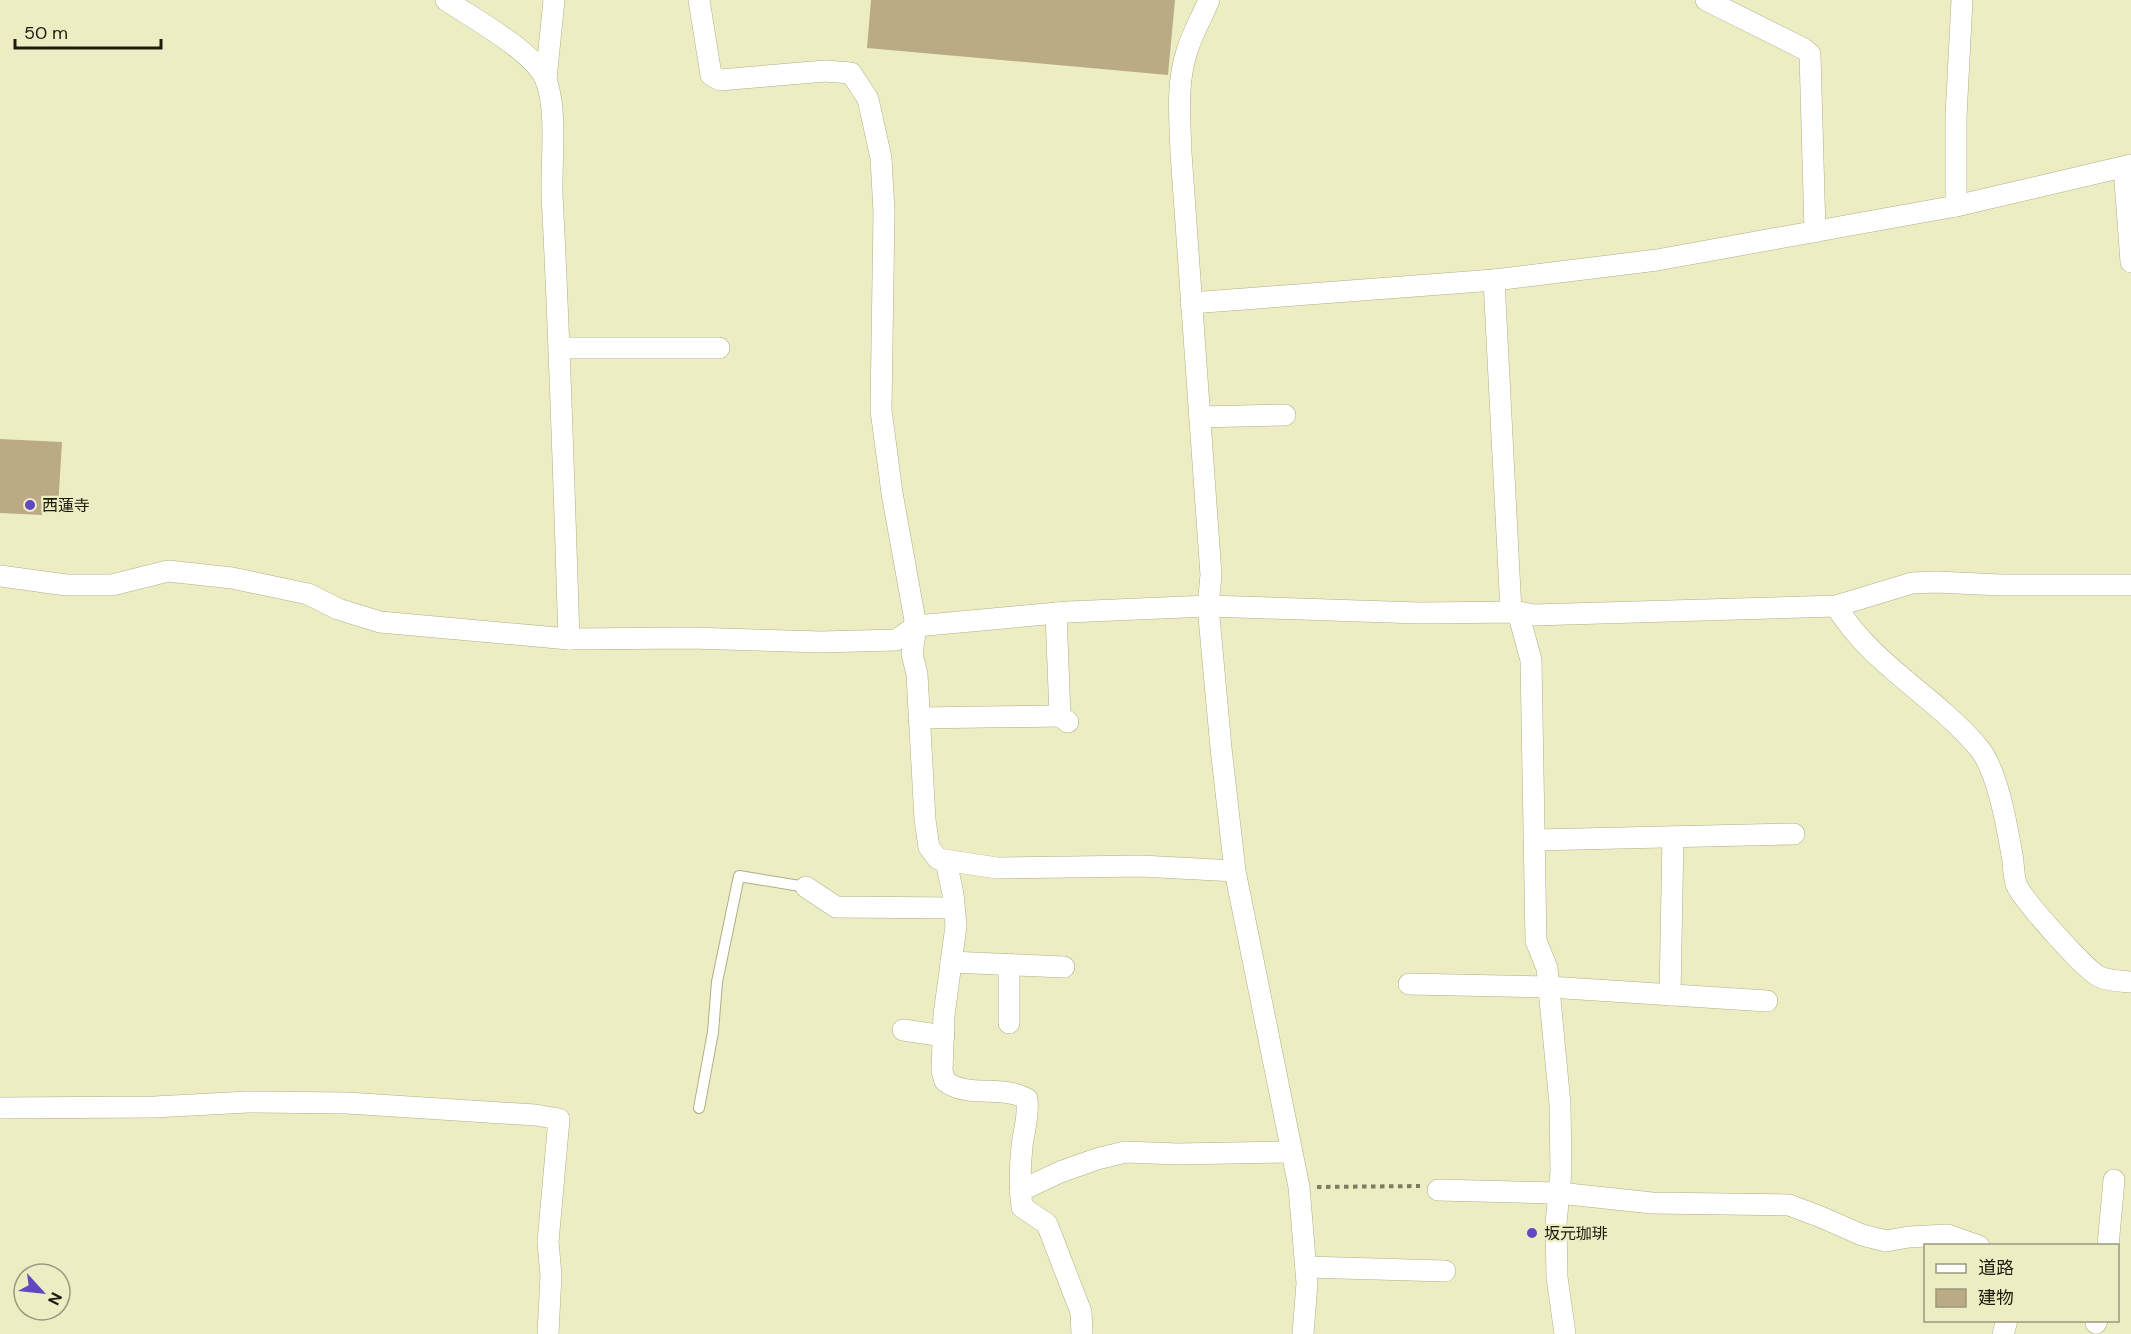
<svg xmlns="http://www.w3.org/2000/svg" width="2131" height="1334" font-family="'DM Sans','Noto Sans JP',sans-serif">
<rect width="100%" height="100%" fill="#ededc4"/>
<g fill="#baab85">
<polygon points="871,0 1175,0 1168,75 867,48"/>
<polygon points="0,439 62,442 58,508 43,507 42,515 0,513"/>
</g>
<g fill="none" stroke-linecap="round" stroke-linejoin="round">
<g stroke="#afaf87" stroke-width="12">
<polyline id="lane" points="699,1108 713,1032 717,982 739,876 806,887"/>
</g>
<g stroke="#afaf87" stroke-width="22">
<g id="street">
<path d="M 446,0 C 472,18 532,50 545,78 C 558,107 551,162 552,195 C 560,343 564,491 569,639"/>
<polyline points="699,0 711,75 720,80 825,71 851,73 868,99 881,158 884,212 881,410 892,493 916,626 912,654 917,674 925,820 929,847 938,859 997,868 1141,866 1235,871"/>
<path d="M 1209,0 C 1202,17 1192,34 1187,51 C 1176,84 1180,120 1181,153 L 1211,575 L 1208,606 L 1221,748 L 1235,871 L 1299,1187 L 1307,1283 L 1303,1334"/>
<polyline points="1706,0 1804,49 1810,54 1815,232"/>
<polyline points="546,79 554,0"/>
<polyline points="2124,167 2131,262"/>
<polyline points="1956,206 1956,117 1962,0"/>
<polyline points="1494,280 1511,612"/>
<polyline points="1191,303 1494,280 1657,260 1956,206 2131,165"/>
<polyline points="560,348 719,348"/>
<polyline points="1200,417 1285,415"/>
<polyline points="0,576 66,585 112,585 168,571 232,578 308,594 338,609 380,622 569,639 691,638 821,642 896,640 916,626 1068,612 1208,606 1419,613 1518,612 1534,615 1836,606 1912,583 1936,582 2001,585 2131,585"/>
<path d="M 1836,606 C 1871,664 1935,696 1978,747 C 1997,768 2007,826 2012,855 C 2014,864 2013,877 2017,886 C 2024,901 2086,971 2100,977 C 2109,981 2121,981 2131,982"/>
<polyline points="1518,612 1531,660 1536,941 1547,968 1560,1104 1561,1172 1556,1223 1557,1277 1565,1334"/>
<polyline points="1056,613 1060,716 1068,722"/>
<polyline points="919,718 1060,716"/>
<polyline points="1536,840 1794,834"/>
<path d="M 946,861 L 953,894 L 956,926 L 944,1015 L 942,1071 L 945,1081 C 968,1099 1002,1084 1027,1099 C 1029,1115 1024,1130 1022,1146 C 1020,1166 1019,1186 1022,1207 L 1047,1224 L 1081,1312 L 1082,1334"/>
<polyline points="806,887 836,907 954,908"/>
<polyline points="951,962 1064,967"/>
<polyline points="1409,984 1549,987 1767,1001"/>
<polyline points="1670,995 1673,837"/>
<polyline points="1009,1023 1009,964"/>
<polyline points="903,1030 944,1036"/>
<polyline points="0,1108 154,1107 248,1102 347,1103 535,1115 559,1119 548,1242 551,1275 548,1334"/>
<polyline points="1438,1190 1559,1193 1652,1203 1789,1205 1821,1217 1862,1235 1886,1241 1909,1237 1947,1235 1979,1246"/>
<polyline points="1020,1191 1060,1172 1097,1159 1125,1152 1178,1154 1291,1152"/>
<polyline points="2108,1246 2114,1180"/>
<polyline points="1306,1267 1445,1271"/>
<polyline points="2096,1323 2097,1320"/>
<polyline points="2003,1334 2007,1320"/>
</g>
</g>
<polyline stroke="#7c7c61" stroke-width="4" stroke-dasharray="4.5 4.5" stroke-linecap="butt" points="1317,1187 1420,1186"/>
<use href="#lane" stroke="#fff" stroke-width="10"/>
<use href="#street" stroke="#fff" stroke-width="21"/>
</g>
<g fill="#6147c0" stroke="#ededc4" stroke-width="2">
<circle cx="30" cy="505" r="6"/>
<circle cx="1532" cy="1233" r="6"/>
</g>
<g text-anchor="middle" dominant-baseline="central" stroke-width="4.5" stroke-linejoin="round" paint-order="stroke">
<g font-size="16" fill="#1c1c0d" stroke="#ededc4" text-anchor="start">
<text x="42" y="505">西蓮寺</text>
<text x="1544" y="1233">坂元珈琲</text>
</g>
</g>
<rect x="1924" y="1244" width="195" height="78" fill="#ededc4" stroke="#99997b" stroke-width="1.5"/>
<rect x="1936" y="1264" width="30" height="9" fill="#ffffff" stroke="#99997b" stroke-width="1.5"/>
<text x="1978" y="1274" font-size="18" fill="#1c1c0d">道路</text>
<rect x="1936" y="1289" width="30" height="18" fill="#baab85" stroke="#99997b" stroke-width="1.5"/>
<text x="1978" y="1304" font-size="18" fill="#1c1c0d">建物</text>
<g transform="translate(42 1292) rotate(117)"><circle r="28" fill="#ededc4" stroke="#99997b" stroke-width="1.5"/>
<path d="M0-4.5L10 22L0 15L-10 22Z" fill="#6147c0"/>
<text y="-9" font-size="16" font-weight="bold" text-anchor="middle" fill="#1c1c0d">N</text>
</g>
<path d="M15 39v9h146v-9" fill="none" stroke="#1c1c0d" stroke-width="3"/>
<text x="24" y="39" font-size="18" fill="#1c1c0d" stroke="#ededc4" stroke-width="4.5" paint-order="stroke">50 m</text>
</svg>
